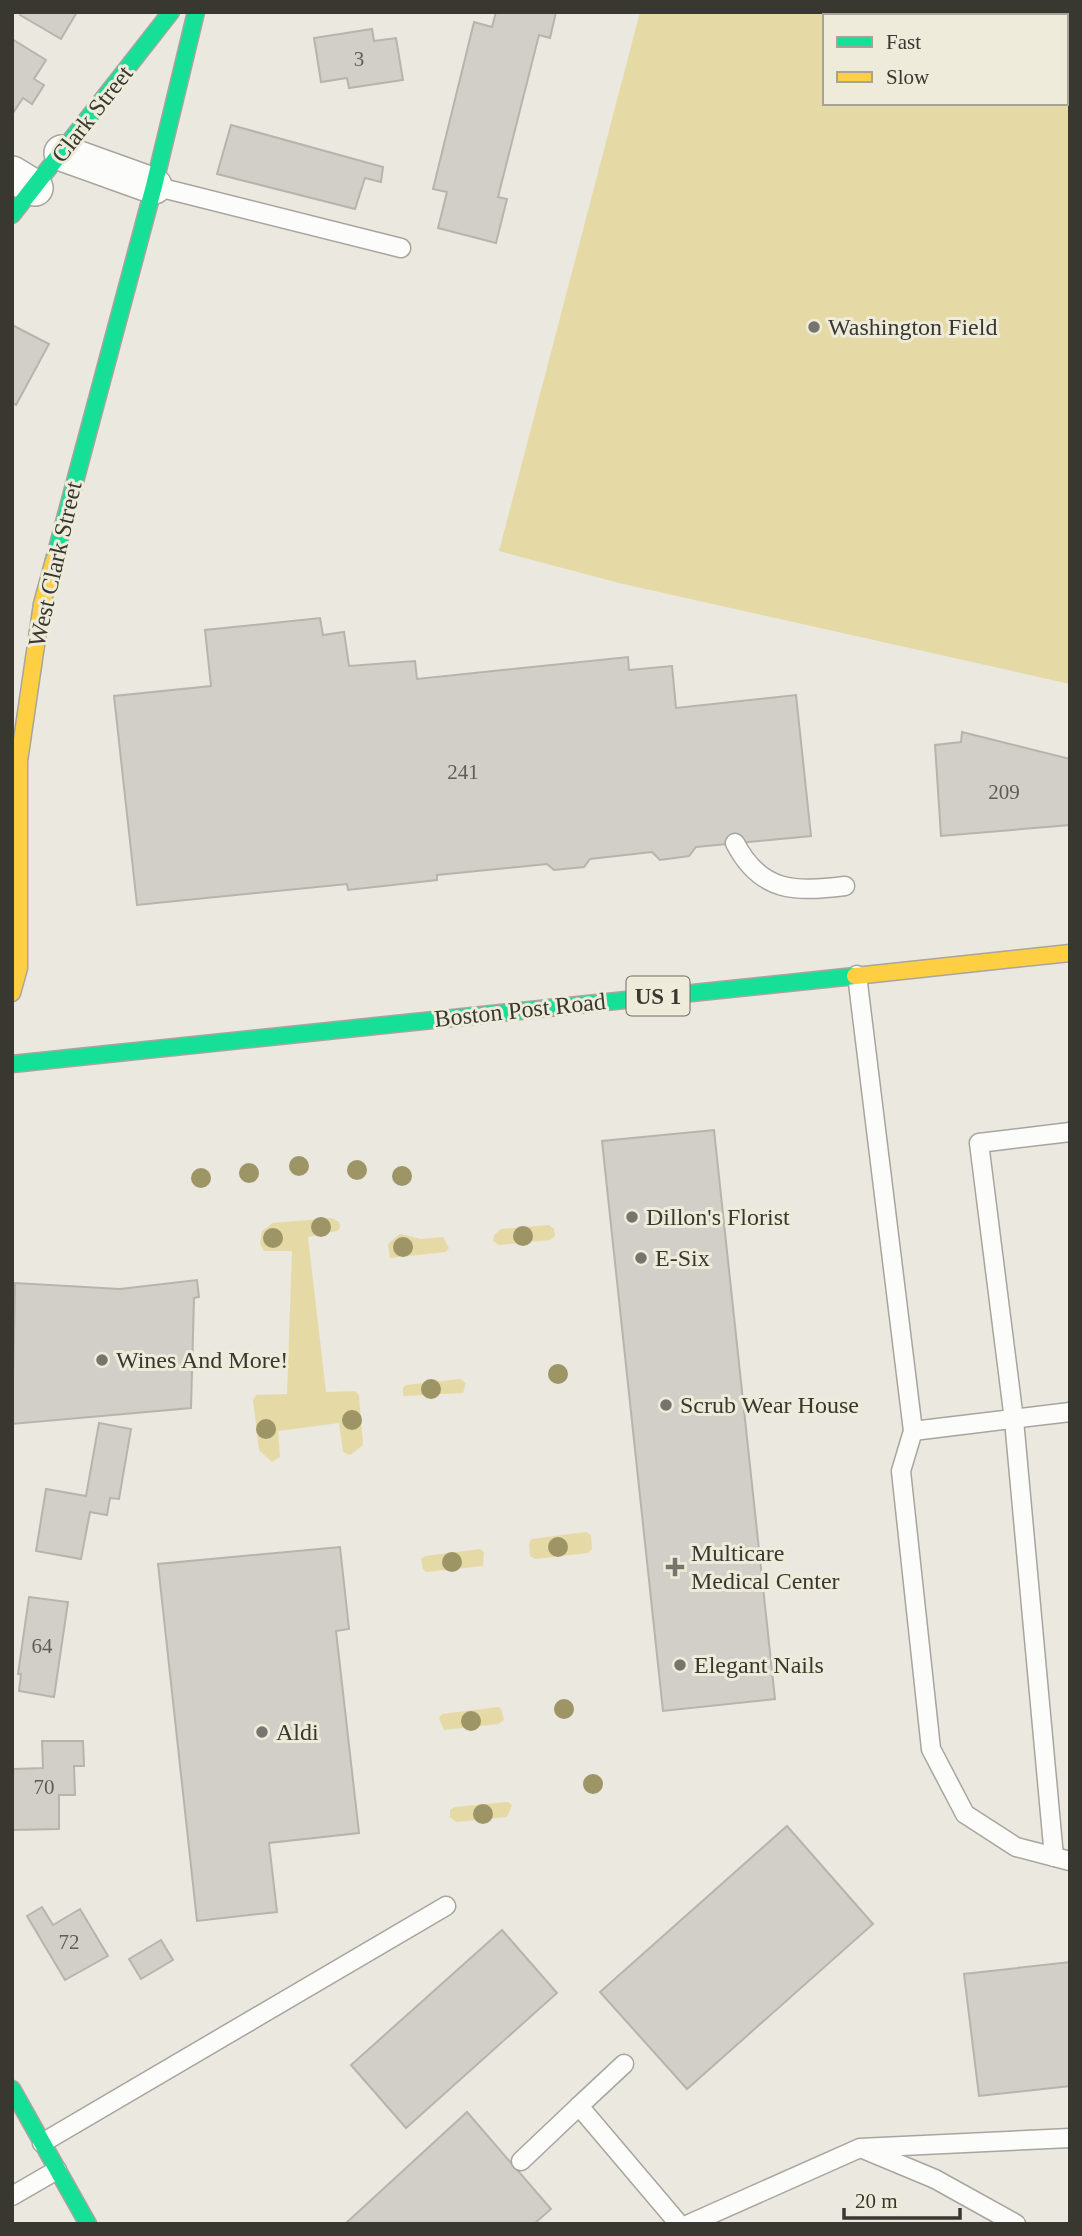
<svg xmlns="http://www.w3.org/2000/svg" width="1082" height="2236" font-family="'Times New Roman',serif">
<rect width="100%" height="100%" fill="#eae8df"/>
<g fill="#e5daa5" fill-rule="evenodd">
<path d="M 640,12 L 1070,12 L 1070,684 L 619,583 L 499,551 ZM 825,16 L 1066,16 L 1066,103 L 825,103 Z"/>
<polygon points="332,1218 339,1222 340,1228 337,1231 308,1237 326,1392 355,1391 359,1395 363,1445 350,1455 343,1452 339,1423 278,1431 280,1457 272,1462 259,1450 253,1400 256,1395 287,1394 292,1251 264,1251 260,1243 262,1231 273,1223"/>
<polygon points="549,1225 554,1229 555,1236 550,1240 499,1245 493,1241 494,1235 501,1229"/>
<polygon points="400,1234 421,1239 443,1237 449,1248 446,1252 390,1258 388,1244"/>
<polygon points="460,1379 466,1383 463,1393 403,1396 403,1388 406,1385"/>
<polygon points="586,1532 591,1535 592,1549 588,1553 535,1559 530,1556 529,1543 532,1539"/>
<polygon points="480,1549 484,1552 483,1566 426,1572 423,1569 421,1559 425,1556"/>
<polygon points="498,1707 501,1709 504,1720 498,1724 444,1730 439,1718 442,1714"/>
<polygon points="508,1802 512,1805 507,1817 456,1822 450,1817 450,1810 455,1807"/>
</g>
<g fill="#d1cfc8" stroke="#b6b4ad" stroke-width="2">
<polygon points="22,12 77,12 61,39 20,15"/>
<polygon points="496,12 556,12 550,38 539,35 498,197 507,199 496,243 438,228 447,192 433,189 474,22 492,27"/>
<polygon points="372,29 374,41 396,38 403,80 349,88 347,78 321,82 314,38"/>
<polygon points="12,39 46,60 34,79 44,85 32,104 23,98 13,113"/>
<polygon points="231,125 383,167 381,182 365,178 355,209 217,174"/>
<polygon points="12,325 49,344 16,405 12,402"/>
<polygon points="320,618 323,635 344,632 349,666 415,661 417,679 628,657 629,670 672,666 676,708 796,695 811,836 696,847 689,856 660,860 652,852 590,859 584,867 554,870 547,864 437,875 437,880 348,890 347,884 137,905 114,696 211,686 205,630"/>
<polygon points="962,732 1070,759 1070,825 941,836 935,745 961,742"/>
<polygon points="714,1130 775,1699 663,1711 602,1141"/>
<polygon points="197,1280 199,1297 194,1298 191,1408 12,1424 15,1283 120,1289"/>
<polygon points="99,1423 131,1429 119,1499 110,1498 107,1515 90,1512 81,1559 36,1551 46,1489 86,1496"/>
<polygon points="340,1547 349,1629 336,1631 359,1833 269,1843 277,1912 197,1921 158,1564"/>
<polygon points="29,1597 68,1602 54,1697 19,1691 21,1674 18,1674"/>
<polygon points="42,1741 83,1741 84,1766 74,1766 75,1795 59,1795 59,1829 12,1830 13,1769 43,1768"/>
<polygon points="787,1826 873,1924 687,2089 600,1992"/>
<polygon points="42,1907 53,1925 80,1909 108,1956 65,1980 27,1916"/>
<polygon points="502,1930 557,1993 406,2128 351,2065"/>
<polygon points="161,1940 173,1960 141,1979 129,1959"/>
<polygon points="1070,1962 1070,2086 979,2096 964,1974"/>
<polygon points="467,2112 551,2209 534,2224 345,2224"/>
</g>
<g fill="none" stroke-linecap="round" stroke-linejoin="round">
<g stroke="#a7a59e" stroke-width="21">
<g id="lane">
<polyline points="154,186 401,248"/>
<path d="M 735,843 C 761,893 795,892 845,886"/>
<polyline points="857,975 913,1431 901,1471 931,1749 965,1814 1016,1847 1070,1861"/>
<polyline points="913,1431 1070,1412"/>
<polyline points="1054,1857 1014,1420 979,1143 1070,1132"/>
<polyline points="624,2064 579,2106 679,2224"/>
<polyline points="42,2143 446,1906"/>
<polyline points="863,2149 935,2179 1016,2224"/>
<polyline points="521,2161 579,2106"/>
<polyline points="12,2196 57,2170"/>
<polyline points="689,2224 860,2148 1070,2138"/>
</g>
</g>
<g stroke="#a7a59e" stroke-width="38">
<g id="street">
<polyline points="62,153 154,186"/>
<polyline points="12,174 35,188"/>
</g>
</g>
<g stroke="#a7a59e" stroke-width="19">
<g id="fast">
<polyline points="12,215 171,12"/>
<polyline points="54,560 154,186 196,12"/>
<polyline points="12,1064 855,976"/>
<polyline points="12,2089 88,2224"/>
</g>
</g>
<g stroke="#a7a59e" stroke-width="19">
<g id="slow">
<polyline points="855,976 1070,953"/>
<polyline points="12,993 19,968 19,761 42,604 54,560"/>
</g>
</g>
<use href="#lane" stroke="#fcfcfa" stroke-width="18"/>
<use href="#street" stroke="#fcfcfa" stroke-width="35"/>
<use href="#fast" stroke="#16e098" stroke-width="16"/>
<use href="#slow" stroke="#ffcf43" stroke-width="16"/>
</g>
<g fill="#9e9567">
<circle cx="299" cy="1166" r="10"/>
<circle cx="357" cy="1170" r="10"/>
<circle cx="249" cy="1173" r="10"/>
<circle cx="402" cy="1176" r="10"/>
<circle cx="201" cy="1178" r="10"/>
<circle cx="321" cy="1227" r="10"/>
<circle cx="523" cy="1236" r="10"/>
<circle cx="273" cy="1238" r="10"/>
<circle cx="403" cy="1247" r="10"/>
<circle cx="558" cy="1374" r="10"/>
<circle cx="431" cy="1389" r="10"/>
<circle cx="352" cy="1420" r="10"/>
<circle cx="266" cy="1429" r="10"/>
<circle cx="558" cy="1547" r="10"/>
<circle cx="452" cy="1562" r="10"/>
<circle cx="564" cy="1709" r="10"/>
<circle cx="471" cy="1721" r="10"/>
<circle cx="593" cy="1784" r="10"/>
<circle cx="483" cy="1814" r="10"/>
</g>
<g fill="#76756d" stroke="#efebda" stroke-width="2.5">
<circle cx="814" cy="327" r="7"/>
<circle cx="632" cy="1217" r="7"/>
<circle cx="641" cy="1258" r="7"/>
<circle cx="102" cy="1360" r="7"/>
<circle cx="666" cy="1405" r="7"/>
<path d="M671.5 1556.5h7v7h7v7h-7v7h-7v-7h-7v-7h7z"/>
<circle cx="680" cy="1665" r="7"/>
<circle cx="262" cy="1732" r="7"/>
</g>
<g text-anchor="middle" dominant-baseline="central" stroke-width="6" stroke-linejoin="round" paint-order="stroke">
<g font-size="21" fill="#5e5d56">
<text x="359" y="59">3</text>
<text x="463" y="772">241</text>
<text x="1004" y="792">209</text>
<text x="42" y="1646">64</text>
<text x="44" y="1787">70</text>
<text x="69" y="1942">72</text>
</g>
<rect fill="#efebda" stroke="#6f6d63" stroke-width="2" x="626.5" y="976.5" width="63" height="39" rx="5"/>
<g font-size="23" font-weight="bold" fill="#383730">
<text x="658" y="996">US 1</text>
</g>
<g font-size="24" fill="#383730" stroke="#efebda">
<text transform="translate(92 114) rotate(-52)">Clark Street</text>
<text transform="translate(55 564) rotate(-77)">West Clark Street</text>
<text transform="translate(520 1010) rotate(-6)">Boston Post Road</text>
</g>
<g font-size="24" fill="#383730" stroke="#efebda" text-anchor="start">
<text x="828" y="327">Washington Field</text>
<text x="646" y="1217">Dillon's Florist</text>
<text x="655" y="1258">E-Six</text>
<text x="116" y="1360">Wines And More!</text>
<text x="680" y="1405">Scrub Wear House</text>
<text x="691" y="1553">Multicare<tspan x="691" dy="28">Medical Center</tspan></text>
<text x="694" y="1665">Elegant Nails</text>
<text x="276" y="1732">Aldi</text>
</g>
</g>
<rect width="1082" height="2236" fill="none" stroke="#383730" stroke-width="28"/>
<rect x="823" y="14" width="245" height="91" fill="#efebda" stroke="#a6a396" stroke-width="2"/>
<rect x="837" y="37" width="35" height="10" fill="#16e098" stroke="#a6a396" stroke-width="2"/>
<text x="886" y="49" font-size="21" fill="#383730">Fast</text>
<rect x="837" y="72" width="35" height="10" fill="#ffcf43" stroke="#a6a396" stroke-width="2"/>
<text x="886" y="84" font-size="21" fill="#383730">Slow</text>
<path d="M844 2208v10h116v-10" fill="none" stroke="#383730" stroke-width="3.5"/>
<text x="855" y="2208" font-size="21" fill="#383730" stroke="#efebda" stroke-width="5" paint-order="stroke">20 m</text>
</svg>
